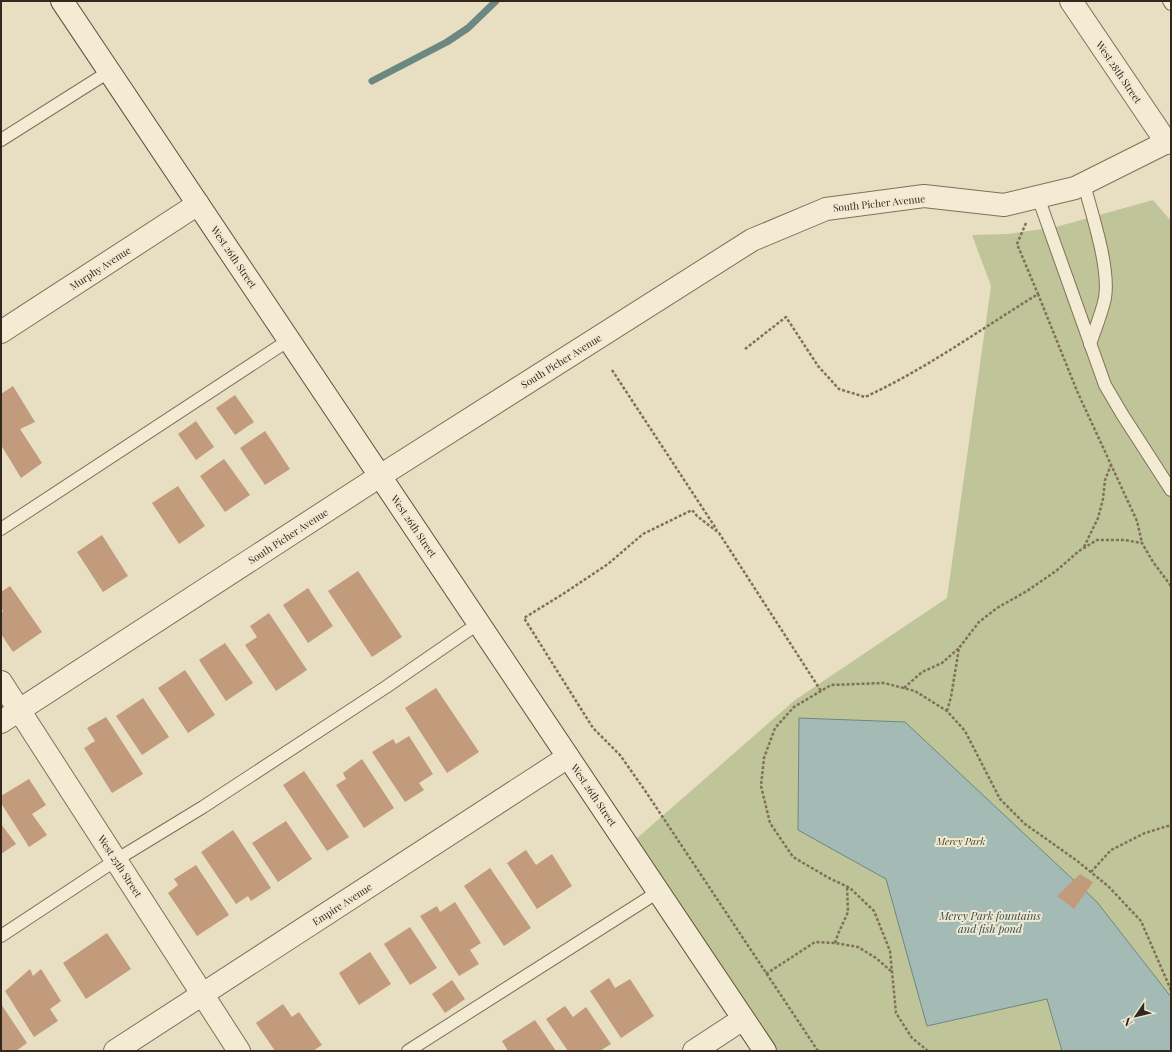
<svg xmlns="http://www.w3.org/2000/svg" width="1172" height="1052" font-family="'Playfair Display',serif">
<rect width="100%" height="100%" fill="#e8dec2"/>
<polygon fill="#bfc598" points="1153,200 1171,221 1171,1051 763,1051 628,846 795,700 947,598 991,286 972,235 1008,234 1056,227"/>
<polygon fill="#a4bbb5" stroke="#6c8882" points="799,718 905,722 1097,902 1171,997 1171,1051 1062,1051 1047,999 927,1026 886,879 798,830"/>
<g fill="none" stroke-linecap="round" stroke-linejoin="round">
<polyline stroke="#6c8882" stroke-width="7" points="372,81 447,42 468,28 496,1"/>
</g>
<g fill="#c29b7c">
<polygon points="13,386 35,422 20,429 42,463 21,478 1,445 1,394"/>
<polygon points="235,395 254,422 235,435 216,408"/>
<polygon points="196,421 214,447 196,460 178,434"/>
<polygon points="265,431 290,469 265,485 240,448"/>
<polygon points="224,459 250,495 225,512 200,476"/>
<polygon points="178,486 205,526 179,544 152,503"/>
<polygon points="102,535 128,576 103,592 77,552"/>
<polygon points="358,571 402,637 372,657 328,591"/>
<polygon points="10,586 42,632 13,652 1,634 1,613 3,611 1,607 1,592"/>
<polygon points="308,588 333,626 308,643 283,605"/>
<polygon points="269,613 307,670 276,691 245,645 257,637 250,626"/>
<polygon points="225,643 253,683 226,701 199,660"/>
<polygon points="185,670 215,715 188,733 158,688"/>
<polygon points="436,688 479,752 447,773 405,708"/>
<polygon points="143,698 169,737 142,755 116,716"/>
<polygon points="106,717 143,774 112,793 84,748 95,741 87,728"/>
<polygon points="409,736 433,774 419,783 424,790 405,802 372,752 393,739 396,744"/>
<polygon points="362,759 394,808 364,828 336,785 346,779 343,773"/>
<polygon points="304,771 349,837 327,851 283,785"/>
<polygon points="29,779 46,805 32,814 47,835 29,847 1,803 1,796"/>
<polygon points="286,821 312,859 278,882 252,843"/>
<polygon points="1,824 16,844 1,854"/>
<polygon points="233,830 271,888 251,901 248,896 236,904 201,852"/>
<polygon points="526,850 536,865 552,854 572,886 537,909 507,863"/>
<polygon points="196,865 229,915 197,936 168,893 178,885 174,879"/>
<polygon points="490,868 531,928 504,946 464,886"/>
<polygon points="1080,874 1093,882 1074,909 1057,896"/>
<polygon points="455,902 481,943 470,950 479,964 459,976 420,916 437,906 440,912"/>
<polygon points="410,927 437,968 410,985 384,944"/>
<polygon points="107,933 131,969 86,999 63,963"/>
<polygon points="370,952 391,984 359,1005 339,973"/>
<polygon points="30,969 33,976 41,969 61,1001 50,1009 58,1021 34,1037 5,991"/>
<polygon points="609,978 615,988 630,979 654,1016 621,1038 590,991"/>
<polygon points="452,980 465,999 445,1013 432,994"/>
<polygon points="1,1004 27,1043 16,1051 1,1051"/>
<polygon points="283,1004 292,1017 299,1012 322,1045 313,1051 275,1051 256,1023"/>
<polygon points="565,1006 573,1017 586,1007 611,1044 600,1051 568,1051 546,1019"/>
<polygon points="535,1020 556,1051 508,1051 502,1041"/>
</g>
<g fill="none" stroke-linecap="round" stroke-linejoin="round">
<g stroke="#80705b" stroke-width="14">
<g id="lane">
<polyline points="1169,1 1171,4"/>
<polyline points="1,140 110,71"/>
<path d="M 1084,184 C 1092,215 1110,267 1105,298 C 1102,313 1095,329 1090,344"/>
<polyline points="1038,197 1105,385 1122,414 1171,490"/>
<polyline points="1,529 289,340"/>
<polyline points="1,936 116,860 203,807 386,687 479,623"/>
<polyline points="408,1051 658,892"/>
</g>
</g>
<g stroke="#80705b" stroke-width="24">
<g id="street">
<polyline points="1071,1 1167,143"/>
<polyline points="1,332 198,204"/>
<polyline points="1,682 239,1051"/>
<polyline points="1,722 380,476 752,240 826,209 924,196 1004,205 1075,188 1171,140"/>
<polyline points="115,1051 568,757"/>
<polyline points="694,1051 743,1019"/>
</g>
</g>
<g stroke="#62513f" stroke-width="24">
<polyline id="secondary" points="62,1 765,1051"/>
</g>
<g stroke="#80705b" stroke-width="2.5" stroke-dasharray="3 2" stroke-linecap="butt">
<polyline points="1026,223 1017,244 1038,294"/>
<path d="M 745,349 L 786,317 L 818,366 L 839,389 L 865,397 C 926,369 981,329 1038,294 L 1077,391 L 1137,521 L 1142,543"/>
<polyline points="612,370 717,530"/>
<polyline points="1084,547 1098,518 1103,499 1105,480 1111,465"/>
<polyline points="904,688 922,672 942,663 959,648"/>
<polyline points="947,711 951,697 959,648 979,622 997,608 1027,591 1056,571 1079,551 1097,540 1124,540 1142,543 1153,562 1171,586"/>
<polyline points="1091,872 1111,850 1145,833 1171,825"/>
<polyline points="835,943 838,934 848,912 847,886"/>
<polyline points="766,974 815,942 835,943 858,947 876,958 892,972"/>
<polyline points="818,1051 646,792 620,755 593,728 524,618 563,594 608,564 643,534 692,510 697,516 719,533 821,691"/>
<polyline points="928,1051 912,1038 896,1013 890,951 874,911 850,888 829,878 793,857 770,823 761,786 764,758 775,728 794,707 831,685 884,683 915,691 947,711 965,731 1000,799 1025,824 1076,860 1108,886 1141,921 1171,990"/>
</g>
<use href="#lane" stroke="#f4ebd4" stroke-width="12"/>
<use href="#street" stroke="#f4ebd4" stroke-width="22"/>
<use href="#secondary" stroke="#f4ebd4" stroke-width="22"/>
</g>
<g text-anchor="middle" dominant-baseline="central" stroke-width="4" stroke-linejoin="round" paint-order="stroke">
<g font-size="10" fill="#32281e" stroke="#f1e8d1">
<text transform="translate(1119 72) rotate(56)">West 28th Street</text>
<text transform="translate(879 203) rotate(-6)">South Picher Avenue</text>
<text transform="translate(234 257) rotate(56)">West 26th Street</text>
<text transform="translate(100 268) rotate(-33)">Murphy Avenue</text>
<text transform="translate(561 361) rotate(-32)">South Picher Avenue</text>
<text transform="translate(414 526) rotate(56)">West 26th Street</text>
<text transform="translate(288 536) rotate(-33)">South Picher Avenue</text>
<text transform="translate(594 795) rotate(56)">West 26th Street</text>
<text transform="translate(120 866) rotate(57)">West 25th Street</text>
<text transform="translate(342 904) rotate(-33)">Empire Avenue</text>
</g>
<g font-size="10" font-style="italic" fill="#424c27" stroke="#f1e8d1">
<text x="961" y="841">Mercy Park</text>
</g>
<g font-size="11" font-style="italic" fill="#2f504e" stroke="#f1e8d1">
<text x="990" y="915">Mercy Park fountains<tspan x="990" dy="13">and fish pond</tspan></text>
</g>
</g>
<rect width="1172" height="1052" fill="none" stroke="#32281e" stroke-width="4"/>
<g transform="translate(1136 1016) rotate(235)" stroke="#f1e8d1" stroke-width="3" paint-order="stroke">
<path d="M0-3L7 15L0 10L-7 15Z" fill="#32281e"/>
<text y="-6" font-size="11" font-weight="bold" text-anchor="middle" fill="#32281e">N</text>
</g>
</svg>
